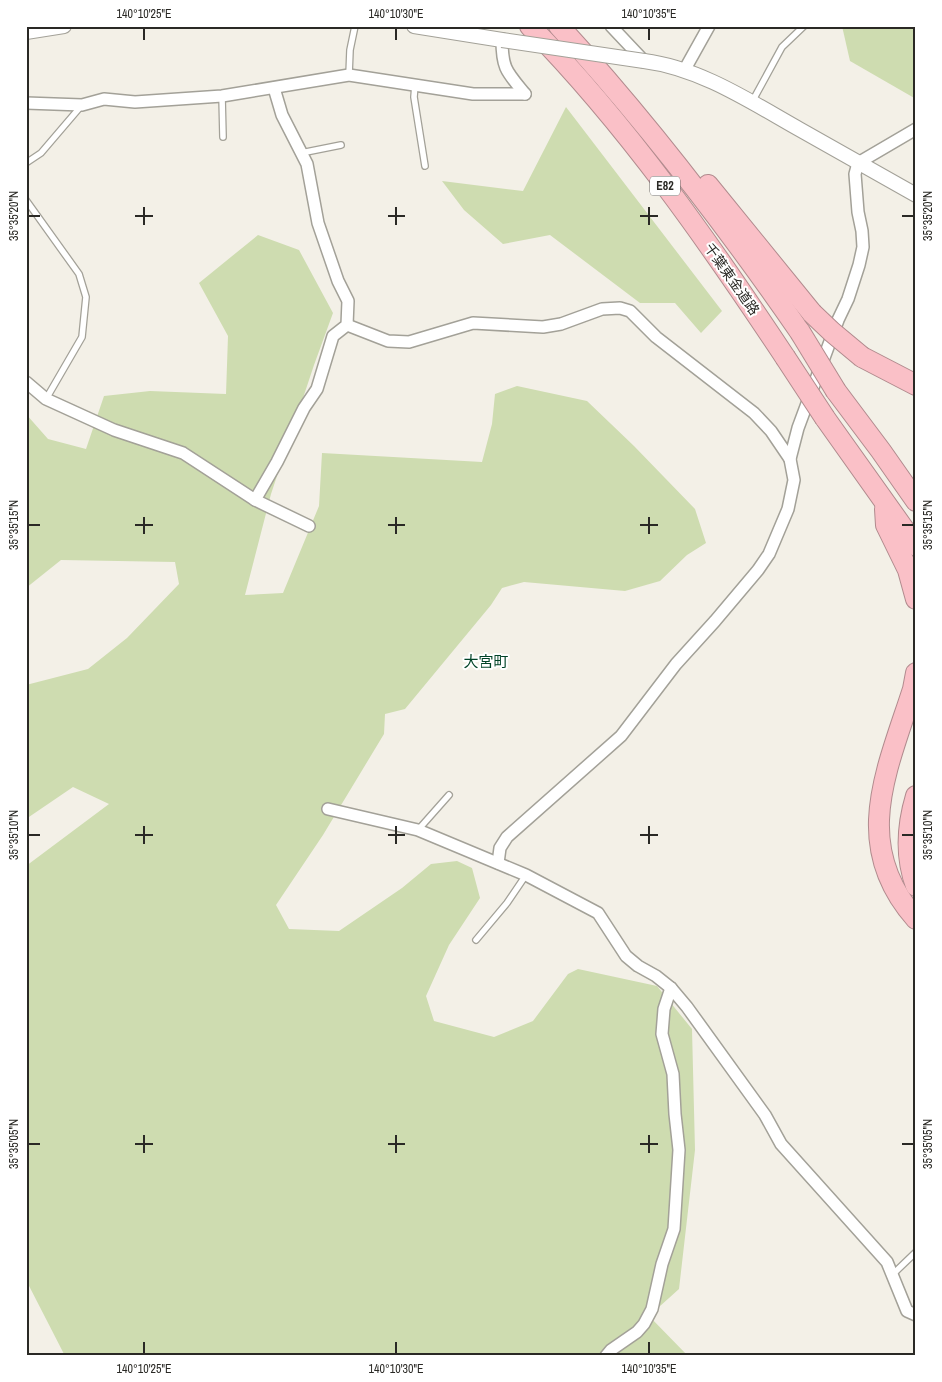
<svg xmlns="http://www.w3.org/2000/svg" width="942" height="1382" font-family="'Archivo Narrow','Noto Sans JP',sans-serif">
<rect width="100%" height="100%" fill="#f3f0e7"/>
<g fill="#cedcb0">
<polygon points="842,26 916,26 916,99 850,61"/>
<polygon points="566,107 722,311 701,333 675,303 640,303 550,235 503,244 464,210 442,181 523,191"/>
<polygon points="258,235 299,250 333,313 314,365 271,494 245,595 283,593 319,506 322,453 482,462 492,424 495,394 517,386 587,401 634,446 695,509 706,543 687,555 660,581 625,591 524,582 502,588 491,605 405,709 385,714 384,734 323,835 276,905 289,929 339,931 402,888 431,864 457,861 472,868 480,898 449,945 426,996 434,1021 494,1037 533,1021 568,974 578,969 657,986 692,1029 695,1150 679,1289 649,1316 688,1356 65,1356 26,1280 26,866 109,804 73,787 26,819 26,685 88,669 127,638 179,584 175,562 61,560 26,588 26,414 48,439 86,449 104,396 150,391 226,394 228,336 199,283"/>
</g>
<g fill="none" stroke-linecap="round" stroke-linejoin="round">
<g stroke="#a3a198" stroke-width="8">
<g id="service">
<polyline points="349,75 350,50 355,26"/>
<polyline points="415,85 414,97 425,166"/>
<polyline points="222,96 223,137"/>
<polyline points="752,102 782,47 804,26"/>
<polyline points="301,153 341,145"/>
<polyline points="26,163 41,153 82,105"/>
<polyline points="26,200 79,274 86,297 82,337 46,399"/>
<polyline points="418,830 449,795"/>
<polyline points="476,940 507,903 526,875"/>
<polyline points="892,1275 916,1252"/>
</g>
</g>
<g stroke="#a3a198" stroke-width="14">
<g id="minor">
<polyline points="611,26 644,61"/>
<path d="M 502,40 C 502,69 507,72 525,94"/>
<polyline points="685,69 709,26"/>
<polyline points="26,103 82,105 104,99 135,102 222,96 349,75 473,94 525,94"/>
<polyline points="347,325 388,341 409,342 473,323 543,327 561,324 602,309 620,308 630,311 656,337 754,413 771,431 790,459"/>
<polyline points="26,382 46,399 114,430 183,453 255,500 309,526"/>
<polyline points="255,500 277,462 304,408 317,389 333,336 347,325 348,301 338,281 318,223 307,164 282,115 274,88"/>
<polyline points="328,809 418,830 526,875 598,913 626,956 638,966 656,976 671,988 687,1007 765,1115 781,1144 887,1262 907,1311 916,1315"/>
<polyline points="498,863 500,848 507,837 621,736 676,664 715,621 758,570 769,554 788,509 794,480 790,459 798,428 838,320 848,299 859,265 863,247 862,231 858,212 855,174 858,163 916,129"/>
<polyline points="606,1356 611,1350 637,1332 644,1324 652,1309 662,1264 674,1229 679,1150 675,1114 673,1074 662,1034 664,1009 671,988"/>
</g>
</g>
<g stroke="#a3a198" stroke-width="16">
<g id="tertiary">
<polyline points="414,26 502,40"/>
<polyline points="26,32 64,26"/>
<path d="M 644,61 C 700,68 751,102 799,129 C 838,151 877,173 916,195"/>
</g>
</g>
<g stroke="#b18b8e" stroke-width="22">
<g id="motorway">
<path d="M 530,26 C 628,126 708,241 785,357"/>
<path d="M 559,26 C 647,122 726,225 800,332"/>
<polyline points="708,185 812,313"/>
<polyline points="862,357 916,385"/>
<polyline points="836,391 881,451 916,501"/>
<polyline points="825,418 916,546"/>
<polyline points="885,509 886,525 908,570 916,599"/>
<path d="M 916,673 L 913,689 C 887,770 850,845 916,919"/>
<path d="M 916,796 C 907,826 905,856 916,886"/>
</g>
</g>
<use href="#service" stroke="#fff" stroke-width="5.5"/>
<use href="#minor" stroke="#fff" stroke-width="11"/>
<use href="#tertiary" stroke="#fff" stroke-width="14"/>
<use href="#motorway" stroke="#fac0c7" stroke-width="20"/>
<g stroke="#a3a198" stroke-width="16" stroke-linecap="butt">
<polyline id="tertiary-bridge" points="502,40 644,61"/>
</g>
<g stroke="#b18b8e" stroke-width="22" stroke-linecap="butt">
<g id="motorway-bridge">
<polyline points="812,313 832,332 862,357"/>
<polyline points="800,332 836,391"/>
<polyline points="785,357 825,418"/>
</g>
</g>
<use href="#tertiary-bridge" stroke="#fff" stroke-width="14"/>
<use href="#motorway-bridge" stroke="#fac0c7" stroke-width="20"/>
</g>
<path fill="none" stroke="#2a2925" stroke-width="2" d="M 144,28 L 144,40M 396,28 L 396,40M 649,28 L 649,40M 144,207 L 144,225M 396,207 L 396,225M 649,207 L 649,225M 28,216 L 40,216M 135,216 L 153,216M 388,216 L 405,216M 640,216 L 658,216M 902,216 L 914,216M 144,517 L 144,534M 396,517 L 396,534M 649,517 L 649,534M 28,525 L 40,525M 135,525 L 153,525M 388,525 L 405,525M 640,525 L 658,525M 902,525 L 914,525M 144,826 L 144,844M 396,826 L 396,844M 649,826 L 649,844M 28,835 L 40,835M 135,835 L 153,835M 388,835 L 405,835M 640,835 L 658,835M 902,835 L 914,835M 144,1135 L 144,1153M 396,1135 L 396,1153M 649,1135 L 649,1153M 28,1144 L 40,1144M 135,1144 L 153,1144M 388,1144 L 405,1144M 640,1144 L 658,1144M 902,1144 L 914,1144M 144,1342 L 144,1354M 396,1342 L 396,1354M 649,1342 L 649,1354"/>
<g text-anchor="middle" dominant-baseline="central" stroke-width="4" stroke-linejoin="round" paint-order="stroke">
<rect fill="#fff" stroke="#6a6966" stroke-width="1" x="650" y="176.5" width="30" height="19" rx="4"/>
<g font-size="12" font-weight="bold" fill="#2a2925">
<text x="665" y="186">E82</text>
</g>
<g font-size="14" fill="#2a2925" stroke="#fff">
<text transform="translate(732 279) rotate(55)">千葉東金道路</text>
</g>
<g font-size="15" fill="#004327" stroke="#fff">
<text x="486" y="661">大宮町</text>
</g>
</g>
<rect width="942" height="1382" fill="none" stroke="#ffffff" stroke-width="55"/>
<rect x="28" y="28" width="886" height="1326" fill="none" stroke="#2a2925" stroke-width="2"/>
<g font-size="12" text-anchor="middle" fill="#2a2925">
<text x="144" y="18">140°10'25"E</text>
<text x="396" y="18">140°10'30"E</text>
<text x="649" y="18">140°10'35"E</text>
<text transform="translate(14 216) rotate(-90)" y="4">35°35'20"N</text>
<text transform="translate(928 216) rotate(-90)" y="4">35°35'20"N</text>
<text transform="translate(14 525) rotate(-90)" y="4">35°35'15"N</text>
<text transform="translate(928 525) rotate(-90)" y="4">35°35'15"N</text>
<text transform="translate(14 835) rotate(-90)" y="4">35°35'10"N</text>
<text transform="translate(928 835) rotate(-90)" y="4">35°35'10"N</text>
<text transform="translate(14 1144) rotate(-90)" y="4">35°35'05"N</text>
<text transform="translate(928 1144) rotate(-90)" y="4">35°35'05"N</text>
<text x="144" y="1373">140°10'25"E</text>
<text x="396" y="1373">140°10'30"E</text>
<text x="649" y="1373">140°10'35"E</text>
</g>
</svg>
